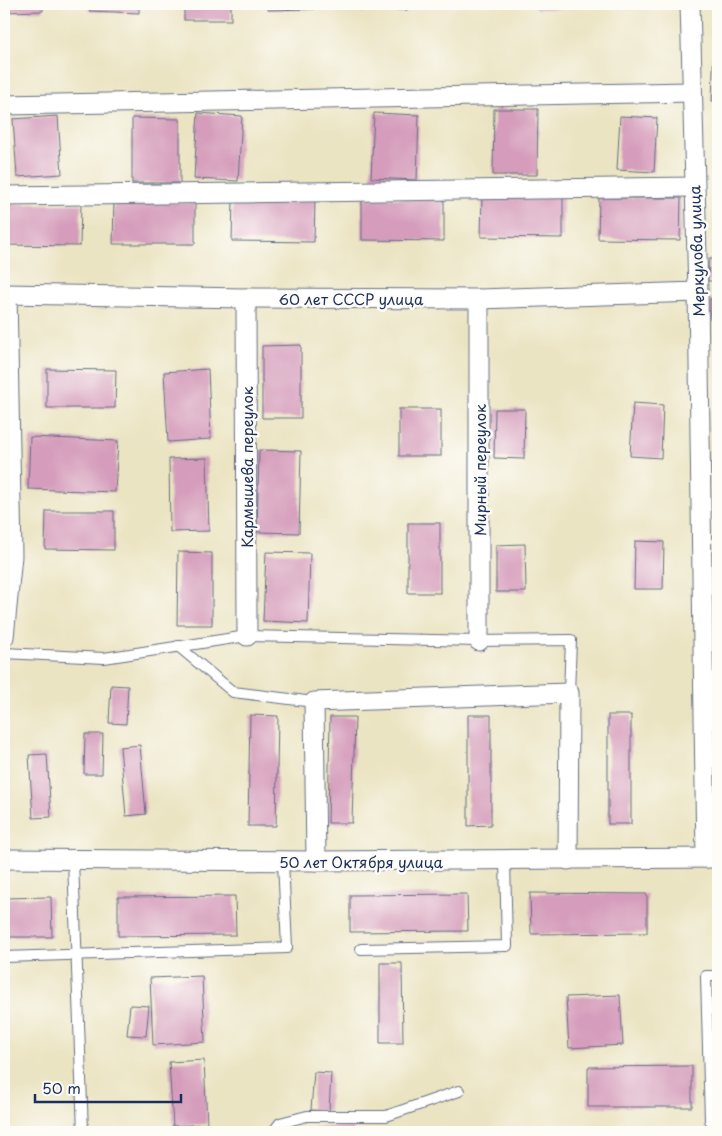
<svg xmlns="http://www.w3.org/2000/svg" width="722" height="1136" font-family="'Playpen Sans',sans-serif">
<rect width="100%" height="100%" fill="#fdfcf7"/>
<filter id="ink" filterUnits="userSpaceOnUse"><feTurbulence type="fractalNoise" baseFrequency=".02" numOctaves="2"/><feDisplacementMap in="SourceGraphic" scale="10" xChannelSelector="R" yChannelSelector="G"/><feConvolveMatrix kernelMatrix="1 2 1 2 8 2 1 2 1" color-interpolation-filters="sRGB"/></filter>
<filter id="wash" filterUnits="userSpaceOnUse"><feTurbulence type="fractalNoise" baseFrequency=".0096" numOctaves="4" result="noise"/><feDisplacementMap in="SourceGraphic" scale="20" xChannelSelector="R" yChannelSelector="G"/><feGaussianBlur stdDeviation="1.12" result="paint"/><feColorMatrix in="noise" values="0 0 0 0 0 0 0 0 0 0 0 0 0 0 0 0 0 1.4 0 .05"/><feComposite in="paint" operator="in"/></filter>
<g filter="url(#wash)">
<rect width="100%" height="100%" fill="#ebe4c3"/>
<g id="blocks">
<g fill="#d59dbb">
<polygon points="4,4 43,4 43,11 4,12"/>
<polygon points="89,4 139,4 139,13 89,11"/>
<rect x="184" y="4" width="47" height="16"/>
<polygon points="268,4 314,4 314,9 268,10"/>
<rect x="360" y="4" width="47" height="6"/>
<polygon points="537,4 576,4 576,8 537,9"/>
<polygon points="617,4 667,4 667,8 617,6"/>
<polygon points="714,41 718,41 718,101 712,101"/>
<polygon points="494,109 538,109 537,175 493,175"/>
<polygon points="198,113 242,116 238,181 194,179"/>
<polygon points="374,113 419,115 417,180 371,178"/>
<polygon points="58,116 62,174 17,177 13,119"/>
<polygon points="620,116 657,118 654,172 617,170"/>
<polygon points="132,118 180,119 180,183 132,183"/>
<polygon points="482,195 563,196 563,238 481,237"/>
<polygon points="362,198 444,199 444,241 362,240"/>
<polygon points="599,198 681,198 680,240 598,239"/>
<polygon points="233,199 315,200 314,242 232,241"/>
<polygon points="114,202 195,203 195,244 113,244"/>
<polygon points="4,204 81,204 80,246 4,245"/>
<polygon points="709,259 718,259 718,281 708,281"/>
<rect x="710" y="299" width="8" height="20"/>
<polygon points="301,345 301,418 262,418 262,346"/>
<polygon points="47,369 116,370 115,408 47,408"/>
<polygon points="208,369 211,439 168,442 164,372"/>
<polygon points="633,403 663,405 661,458 630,456"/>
<rect x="399" y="409" width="42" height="47"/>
<polygon points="495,409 525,409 524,459 494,458"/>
<polygon points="30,437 118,441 115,492 28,489"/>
<polygon points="259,450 301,451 299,533 257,532"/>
<polygon points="207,458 209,531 170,532 169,459"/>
<polygon points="46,511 114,511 114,550 45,549"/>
<rect x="408" y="523" width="32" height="70"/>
<polygon points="635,541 664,542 663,589 634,589"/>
<polygon points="525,544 526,592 496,592 496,545"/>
<polygon points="178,552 212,553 212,625 177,625"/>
<polygon points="266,552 310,553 308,623 263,621"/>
<polygon points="111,685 128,686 126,724 109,723"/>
<polygon points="250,715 278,716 276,826 248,826"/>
<polygon points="468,715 491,715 491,825 468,826"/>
<rect x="608" y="715" width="23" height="109"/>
<polygon points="330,717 355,717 352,823 328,823"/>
<polygon points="85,734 103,734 102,774 84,774"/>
<polygon points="140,745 146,814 126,816 120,747"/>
<polygon points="47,754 51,817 33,818 29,755"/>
<polygon points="530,893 647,894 647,933 531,934"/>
<polygon points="467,894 468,931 350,932 350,895"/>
<polygon points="235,896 236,935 118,936 118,897"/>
<polygon points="51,897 52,937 4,937 4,898"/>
<polygon points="380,963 402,963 403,1043 380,1043"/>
<polygon points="202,976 205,1042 153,1045 150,978"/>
<polygon points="620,995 623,1045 569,1048 566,997"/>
<polygon points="130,1005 149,1006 146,1036 127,1035"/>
<polygon points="204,1060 207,1124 173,1126 169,1062"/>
<polygon points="692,1066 692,1107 588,1107 588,1067"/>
<polygon points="314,1072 331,1073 329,1111 311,1110"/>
<polygon points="354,1125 354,1132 313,1132 313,1128"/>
</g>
</g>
</g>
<g filter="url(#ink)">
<use href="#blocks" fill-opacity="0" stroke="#646e81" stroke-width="1"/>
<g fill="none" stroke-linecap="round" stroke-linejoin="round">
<g stroke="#646e81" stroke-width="12">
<g id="lane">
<polyline points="178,646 233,692 314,702"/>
<polyline points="4,653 104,658 247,636 479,641 571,640 569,693"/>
<polyline points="73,860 83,1132"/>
<polyline points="361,949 507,946 505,860"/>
<polyline points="4,957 287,948 283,861"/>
<polyline points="710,1120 706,976 718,976"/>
<polyline points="273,1132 280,1123 307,1116 386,1116 459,1091"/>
</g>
</g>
<g stroke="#646e81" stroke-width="21">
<g id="street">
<polyline points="690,4 698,292 706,858"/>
<polyline points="4,105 692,92"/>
<polyline points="4,196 694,187"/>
<polyline points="4,294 246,298 479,299 698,292"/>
<polyline points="246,298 247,636"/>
<polyline points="4,637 12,556 7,294"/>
<polyline points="479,641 479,299"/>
<polyline points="4,859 316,861 717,858"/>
<polyline points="316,861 314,702 569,693 568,860"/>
</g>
</g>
<use href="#lane" stroke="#fff" stroke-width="10"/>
<use href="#street" stroke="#fff" stroke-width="19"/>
</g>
</g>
<g text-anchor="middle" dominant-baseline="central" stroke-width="5" stroke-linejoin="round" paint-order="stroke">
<g font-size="15" fill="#1b2f5e" stroke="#fdfcf7">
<text transform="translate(696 251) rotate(-92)">Меркулова улица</text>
<text x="351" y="298">60 лет СССР улица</text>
<text transform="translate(246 467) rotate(-90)">Кармышева переулок</text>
<text transform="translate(479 470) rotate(-90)">Мирный переулок</text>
<text x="361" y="861">50 лет Октября улица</text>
</g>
</g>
<rect width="722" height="1136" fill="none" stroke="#fdfcf7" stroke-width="20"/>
<path d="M35 1094v8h146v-8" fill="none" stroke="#1b2f5e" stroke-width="2.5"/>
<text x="42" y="1094" font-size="15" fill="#1b2f5e" stroke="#fdfcf7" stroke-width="4" paint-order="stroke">50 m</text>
</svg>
